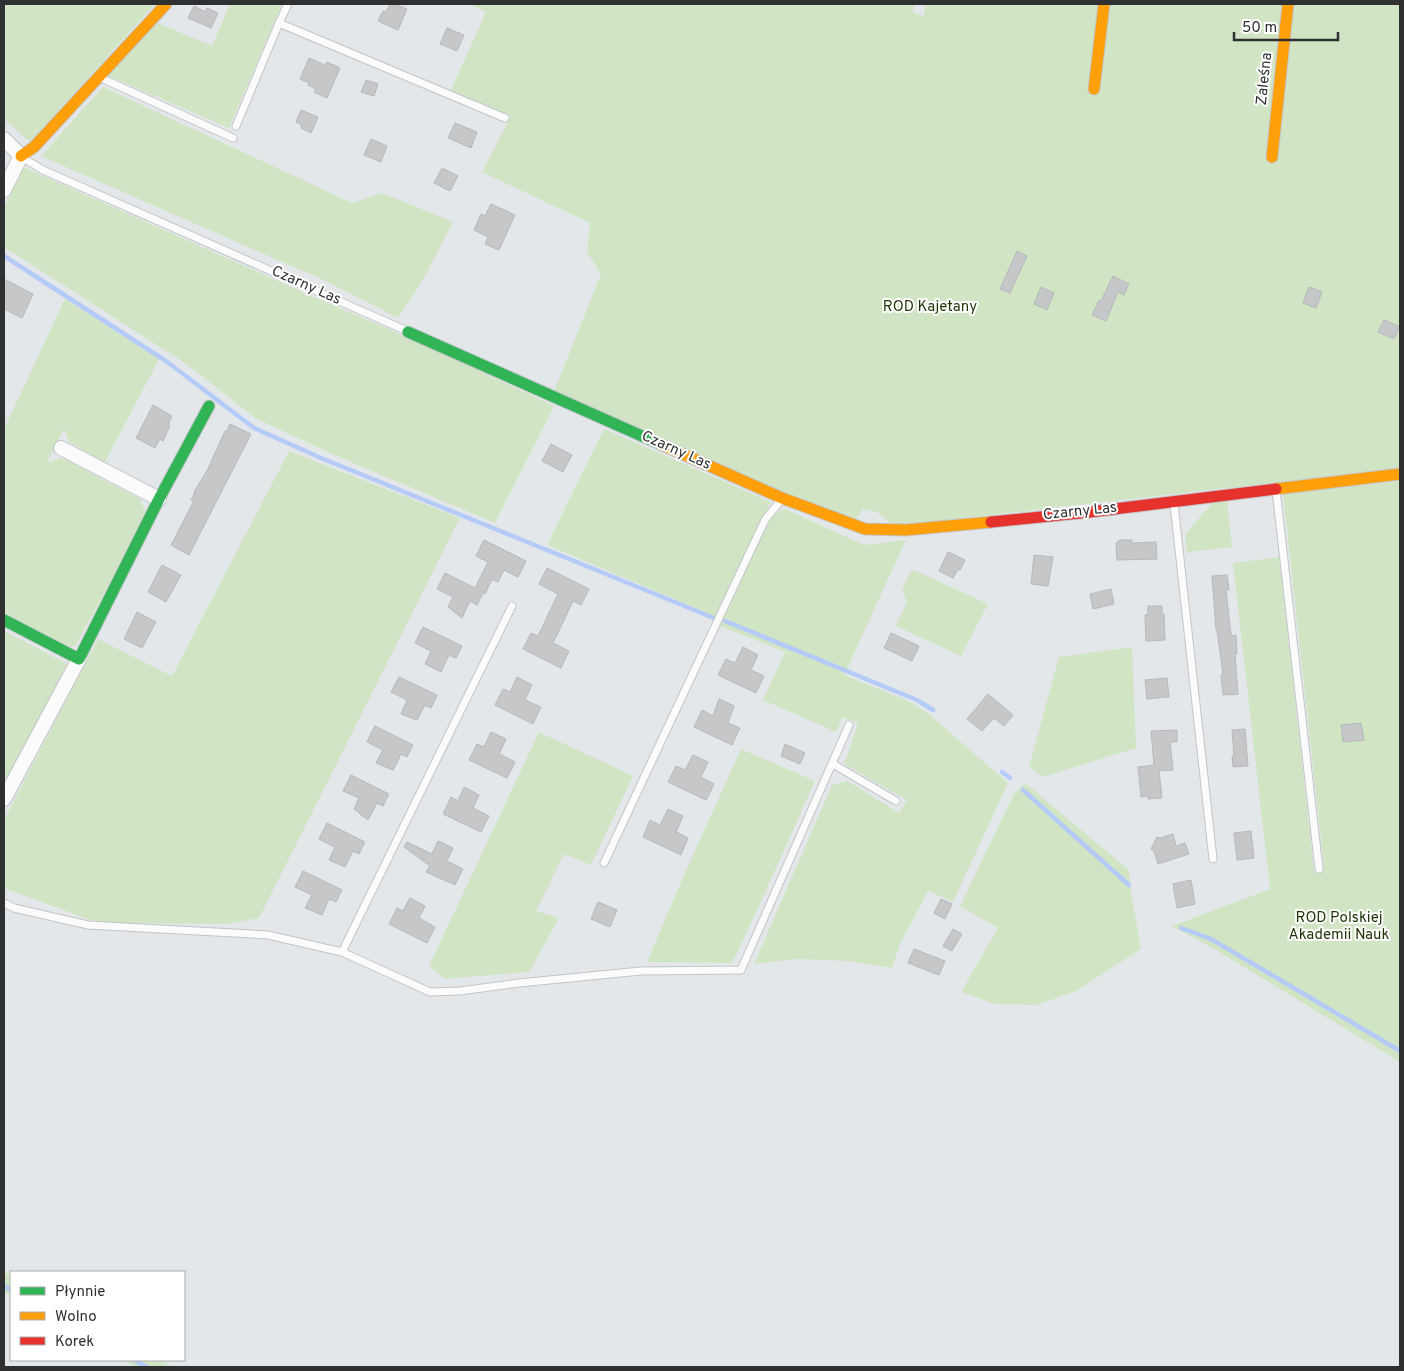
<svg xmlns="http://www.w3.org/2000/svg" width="1404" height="1371" font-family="Overpass,sans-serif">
<rect width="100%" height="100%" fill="#e4e7ea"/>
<g fill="#d1e5c5">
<polygon points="4,4 155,4 30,142 4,119"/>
<polygon points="230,4 282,4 229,128 106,75 155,22 212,46"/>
<polygon points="469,4 914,4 913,12 924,16 925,4 1400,4 1400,468 894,526 877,512 863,509 854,522 553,394 601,274 587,252 590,223 482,172 511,116 451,90 486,12"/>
<polygon points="103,87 352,203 382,193 453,222 424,278 398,318 321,279 41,156"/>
<polygon points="23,167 312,296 393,331 554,406 495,523 332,454 255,418 185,363 4,247 4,208"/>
<polygon points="65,299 159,359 105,462 69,442 64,429 47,462 62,458 140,499 147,516 75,646 68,647 4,612 4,429"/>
<polygon points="604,429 771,502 717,617 547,545"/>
<polygon points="289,451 460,518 259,918 228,924 122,923 93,921 4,888 4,820 98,639 172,676"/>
<polygon points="1400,481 1400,1062 1214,949 1172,926 1270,889 1233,563 1279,557 1314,871 1324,867 1283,494"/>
<polygon points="1227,500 1232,547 1187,552 1185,534 1213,502"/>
<polygon points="785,509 864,545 906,540 844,675 911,702 931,716 1008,783 953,902 928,891 900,944 892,968 848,961 796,959 754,964 832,785 848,781 899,813 907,800 844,764 858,724 843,717 836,732 763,700 785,652 720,626 772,515"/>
<polygon points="912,569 988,604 961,656 896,626 907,602 902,590"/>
<polygon points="4,631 67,664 4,788"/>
<polygon points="1132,647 1136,748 1043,777 1029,767 1059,657"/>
<polygon points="539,732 633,776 591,865 564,854 536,911 559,918 529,972 445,979 429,966"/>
<polygon points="741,749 815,781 759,906 732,963 647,962 684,875"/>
<polygon points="1025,783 1129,870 1131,892 1141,949 1076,991 1037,1005 995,1004 961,992 998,928 960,906 1014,794"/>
<polygon points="4,1272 11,1276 11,1296 4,1292"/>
<polygon points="122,1360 159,1360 172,1367 135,1367"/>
</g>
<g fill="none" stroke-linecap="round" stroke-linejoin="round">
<g stroke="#b4caf7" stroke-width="4.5">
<polyline points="4,256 166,361 254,428 321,458 714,618"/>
<polyline points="725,621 917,700 933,710"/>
<polyline points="1002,772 1010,778"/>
<polyline points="1023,790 1129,885"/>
<polyline points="1181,928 1211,939 1400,1051"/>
<polyline points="4,1286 11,1290"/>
<polyline points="134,1360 147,1367"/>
</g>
</g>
<g fill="#c5c7c9" stroke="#b6b8bb">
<polygon points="390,4 395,4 407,9 398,30 378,21 383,11 386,12"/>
<polygon points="194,6 206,12 207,8 218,13 211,28 188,18"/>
<polygon points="447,28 464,35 457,51 440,44"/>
<polygon points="309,58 325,65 327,62 340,68 327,98 314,92 316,89 308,85 309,83 300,79"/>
<polygon points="366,80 378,84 374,96 361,92"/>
<polygon points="301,110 318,117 311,133 301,128 302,125 296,122"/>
<polygon points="455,123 477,132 471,148 448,138"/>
<polygon points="371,139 387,146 381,162 364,155"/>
<polygon points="442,168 458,176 450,191 434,183"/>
<polygon points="491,204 515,215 499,250 485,244 488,237 474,230 481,214 485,216"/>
<polygon points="1017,251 1027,256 1010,293 1000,289"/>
<polygon points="1113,276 1129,284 1124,295 1118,292 1106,321 1092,315 1099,300 1101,301"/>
<polygon points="4,279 33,294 22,318 4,309"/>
<polygon points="1041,287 1054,293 1047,310 1034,304"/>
<polygon points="1309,287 1322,292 1316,308 1303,303"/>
<polygon points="1384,320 1400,327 1394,339 1378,332"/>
<polygon points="153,405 172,416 168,425 170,426 163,441 160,439 155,448 136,438"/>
<polygon points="230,424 251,434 189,555 171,545 194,501 191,500 195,492 194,492 207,471 225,431 227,431"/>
<polygon points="551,444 572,455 563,472 542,461"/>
<polygon points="484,540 526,561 518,577 504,570 498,582 492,579 485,594 483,593 477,605 470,601 462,618 448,607 453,597 437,589 445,573 475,588 488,562 476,556"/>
<polygon points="1120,540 1132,540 1132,543 1156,542 1157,559 1117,560 1116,543"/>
<polygon points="948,552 965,560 960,570 958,569 953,578 939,571"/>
<polygon points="1034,555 1053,557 1048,586 1031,584"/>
<polygon points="162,565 181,575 166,602 148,592"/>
<polygon points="547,568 589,589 581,605 573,601 553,643 569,651 561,668 523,649 531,633 538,636 558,594 539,584"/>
<polygon points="1227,575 1229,590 1226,590 1231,636 1236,635 1237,654 1235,654 1238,694 1223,695 1221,675 1223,675 1217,629 1216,630 1212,576"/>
<polygon points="1111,589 1114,604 1093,609 1090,594"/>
<polygon points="1148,606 1162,606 1162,614 1164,614 1165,640 1146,641 1145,615 1148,614"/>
<polygon points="137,612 156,622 142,648 124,639"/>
<polygon points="423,627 462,646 456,658 449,655 441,672 425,664 431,651 415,643"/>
<polygon points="891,633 919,646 912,661 884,648"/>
<polygon points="743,647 758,655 751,670 764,676 756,693 718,675 726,659 735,663"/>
<polygon points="399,677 437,695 431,708 425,705 417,720 401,714 407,700 391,692"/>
<polygon points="517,677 532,685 525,700 541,707 533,724 495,705 503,689 510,692"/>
<polygon points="1167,678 1169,697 1147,699 1145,680"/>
<polygon points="988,694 1013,715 1004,726 994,718 982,731 967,719"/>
<polygon points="719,699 734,706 728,723 740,728 732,745 694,727 702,710 713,716"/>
<polygon points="1361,723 1364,740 1343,742 1341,725"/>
<polygon points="375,726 413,745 407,757 401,754 393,770 376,763 383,750 367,742"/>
<polygon points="1245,729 1248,766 1233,767 1232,756 1234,756 1232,730"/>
<polygon points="1177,730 1177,742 1170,742 1173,770 1159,771 1162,798 1148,799 1148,796 1141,797 1138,767 1154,765 1151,731"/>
<polygon points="491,732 506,739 499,754 515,762 507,778 469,760 477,744 484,747"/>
<polygon points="785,744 805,753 800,764 781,756"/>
<polygon points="693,755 708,762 701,777 714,784 706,800 668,782 676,766 685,770"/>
<polygon points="351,775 389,794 383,806 377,803 368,820 354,809 359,798 343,791"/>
<polygon points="464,787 479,795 473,808 489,816 481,832 443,814 451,797 458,801"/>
<polygon points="668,809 683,816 676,832 688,838 681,855 643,837 650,820 660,825"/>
<polygon points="327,823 365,842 359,854 353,851 345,867 329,860 335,847 319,839"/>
<polygon points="1251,831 1254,858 1237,860 1234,833"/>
<polygon points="1173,834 1176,846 1185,843 1189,854 1158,864 1154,851 1151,849 1157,837 1160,838"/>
<polygon points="438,841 453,848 447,861 463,869 455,885 426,872 430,866 404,847 407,842 432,854"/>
<polygon points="303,871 342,890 336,902 329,899 322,915 305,908 312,895 295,887"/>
<polygon points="1191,880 1195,904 1177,908 1173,884"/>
<polygon points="410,898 425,906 419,918 435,927 427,943 389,924 397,908 403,911"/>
<polygon points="941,899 952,904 945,919 934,913"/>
<polygon points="598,902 617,910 610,927 591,919"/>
<polygon points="953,929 962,934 952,951 943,946"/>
<polygon points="914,949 945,961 939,975 908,963"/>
</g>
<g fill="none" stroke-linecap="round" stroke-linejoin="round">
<g stroke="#c2c4c7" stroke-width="9">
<g id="lane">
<polyline points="279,23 288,4"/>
<polyline points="101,78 233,138"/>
<polyline points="236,126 279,23 505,118"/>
<polyline points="22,156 28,161 43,170 407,331"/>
<polyline points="1276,490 1319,869"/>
<polyline points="1174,504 1213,859"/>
<polyline points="833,764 896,801"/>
<polyline points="604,863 765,520 781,500"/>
<polyline points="4,903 14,908 88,925 268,935 342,952 430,992 460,991 519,983 641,971 741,970 849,725"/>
<polyline points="342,952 512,606"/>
</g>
</g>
<g stroke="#c2c4c7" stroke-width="16">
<g id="street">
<polyline points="4,139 21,156 4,190"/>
<polyline points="61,448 159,499"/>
<polyline points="4,799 79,659"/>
</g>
</g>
<g stroke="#c2c4c7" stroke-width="13">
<g id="fast">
<polyline points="408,332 660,444"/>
<polyline points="4,620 79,659 159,499 209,406"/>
</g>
</g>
<g stroke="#c2c4c7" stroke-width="13">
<g id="slow">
<polyline points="1094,89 1104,4"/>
<polyline points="21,156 34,147 166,4"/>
<polyline points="1272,157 1288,4"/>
<polyline points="660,444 782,498 865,529 906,530 991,522"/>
<polyline points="1276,489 1400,474"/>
</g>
</g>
<g stroke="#c2c4c7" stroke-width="13">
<polyline id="jam" points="991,522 1090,512 1276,489"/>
</g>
<use href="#lane" stroke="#fbfbfc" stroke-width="7"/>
<use href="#street" stroke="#fbfbfc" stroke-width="14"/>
<use href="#fast" stroke="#30b455" stroke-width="11"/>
<use href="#slow" stroke="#ff9f0a" stroke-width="11"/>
<use href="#jam" stroke="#e5322d" stroke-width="11"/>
</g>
<g text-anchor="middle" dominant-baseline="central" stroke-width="4" stroke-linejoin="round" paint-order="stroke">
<g font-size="15" fill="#2f3032" stroke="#fff">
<text transform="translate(1265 79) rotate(-84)">Zaleśna</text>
<text transform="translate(306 286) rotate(24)">Czarny Las</text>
<text transform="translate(676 451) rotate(24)">Czarny Las</text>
<text transform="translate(1080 512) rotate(-6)">Czarny Las</text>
</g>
<g font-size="15" fill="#1f3405" stroke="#fff">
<text x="930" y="307">ROD Kajetany</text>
<text x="1339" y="918">ROD Polskiej<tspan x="1339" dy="17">Akademii Nauk</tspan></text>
</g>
</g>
<rect width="1404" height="1371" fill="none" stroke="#2f3032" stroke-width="10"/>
<rect x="10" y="1271" width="175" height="90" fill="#ffffff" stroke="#acacad"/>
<rect x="20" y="1287" width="25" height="8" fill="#30b455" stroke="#acacad"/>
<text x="55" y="1296" font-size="15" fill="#2f3032">Płynnie</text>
<rect x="20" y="1312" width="25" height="8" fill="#ff9f0a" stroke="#acacad"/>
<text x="55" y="1321" font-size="15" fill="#2f3032">Wolno</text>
<rect x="20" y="1337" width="25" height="8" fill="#e5322d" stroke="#acacad"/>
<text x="55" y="1346" font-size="15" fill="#2f3032">Korek</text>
<path d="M1234 32v8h104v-8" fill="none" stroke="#2f3032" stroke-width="2.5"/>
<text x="1242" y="32" font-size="15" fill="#2f3032" stroke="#ffffff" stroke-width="4" paint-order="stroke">50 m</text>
</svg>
